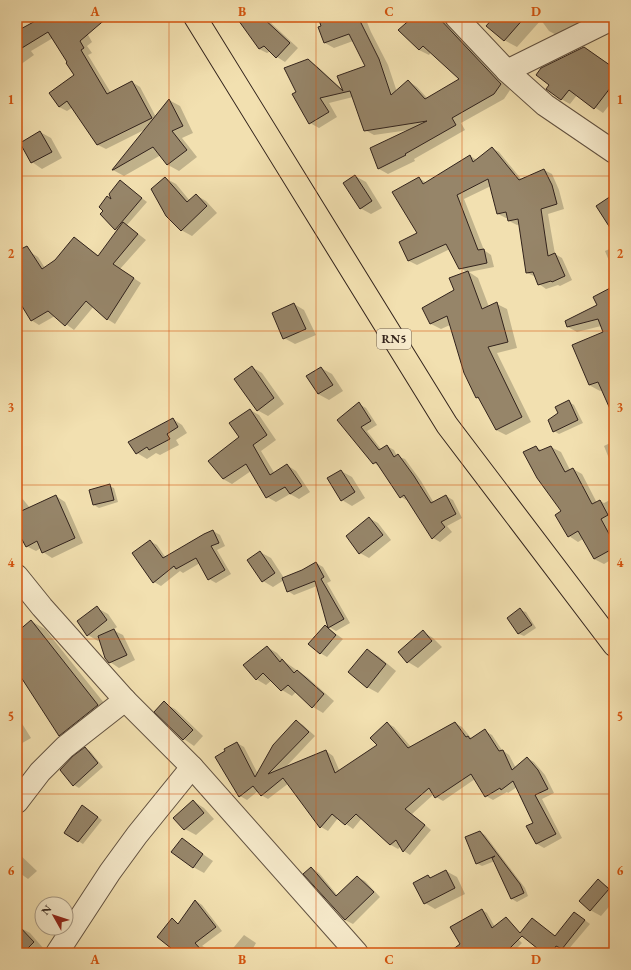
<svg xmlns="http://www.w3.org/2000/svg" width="631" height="970" font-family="'EB Garamond',serif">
<rect width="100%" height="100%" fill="#f2e0b0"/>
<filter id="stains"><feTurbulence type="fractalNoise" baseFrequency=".005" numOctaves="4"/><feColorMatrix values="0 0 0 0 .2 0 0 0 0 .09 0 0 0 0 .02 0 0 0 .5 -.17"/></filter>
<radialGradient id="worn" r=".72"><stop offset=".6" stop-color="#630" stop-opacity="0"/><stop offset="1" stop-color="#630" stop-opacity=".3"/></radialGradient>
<g fill="#0003">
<polygon points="43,17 78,17 92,42 87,46 92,53 88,55 111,93 132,82 140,87 156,117 169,100 180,106 193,133 182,138 197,157 179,171 168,165 161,155 124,176 113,170 146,129 106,149 98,145 73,107 67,111 59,107 75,76 69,62 53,38 31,51 34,55 17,67 17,23 22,30"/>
<polygon points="241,17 269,17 272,22 271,23 298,48 285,62 277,57 271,51 267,53 259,49"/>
<polygon points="338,17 365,17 371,32 388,65 397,92 408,81 417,87 428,99 461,79 431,52 429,55 419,50 399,30 414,17 440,17 456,31 510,90 504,99 461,123 465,130 414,159 415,161 388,174 379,169 372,149 409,130 374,135 365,130 353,97 329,103 337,117 319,128 310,123 297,92 308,60 317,66 343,90 367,66 353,41 334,48 325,43"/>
<polygon points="495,17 589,17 562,38 549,31 541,20 517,47 504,40"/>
<polygon points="584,48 609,64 614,58 614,99 603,113 577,95 570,104 561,99"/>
<polygon points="40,132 51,138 62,158 42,169 32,162"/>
<polygon points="492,148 499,152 522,180 544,170 552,174 559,190 564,209 548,214 555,254 562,258 572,280 560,286 558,285 546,289 539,284 536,277 527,273 520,224 517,225 509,221 508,218 506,218 498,214 491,186 464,199 484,250 491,255 494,267 469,272 478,278 489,307 497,304 507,309 517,348 497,353 531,422 506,435 496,430 481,400 477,398 450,325 441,329 431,324 424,308 455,290 467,272 460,268 450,249 417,265 409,261 400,243 419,234 419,178 427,183 470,156 477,160"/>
<polygon points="355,176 366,182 382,208 371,214 360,208"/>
<polygon points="165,178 176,184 190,201 196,195 206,201 217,213 192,236 181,230"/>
<polygon points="121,182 147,202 127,225 146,240 120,269 141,283 115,324 107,319 94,306 74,330 55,316 39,325 31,320 17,296 17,263 30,252 38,257 45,268 56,261 75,238 99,256 118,231 115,229 113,201"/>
<polygon points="614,247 614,273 605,251"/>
<polygon points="614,287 614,347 601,326 577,332 568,327 598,306"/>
<polygon points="294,304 304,310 316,335 295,344 284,338"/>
<polygon points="574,345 614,377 614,385 600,391 589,385"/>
<polygon points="252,367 262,373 284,404 268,416 257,410"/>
<polygon points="321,368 332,374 343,391 329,400 318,394"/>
<polygon points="569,402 574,405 583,423 559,434 554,431 559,414"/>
<polygon points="359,404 366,408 377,425 367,431 381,449 387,446 394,450 397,456 405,459 421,481 434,503 446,496 453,500 462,518 447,526 452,532 440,542 433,538 408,501 401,497 379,466 372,462 338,420"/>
<polygon points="250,410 259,415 276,440 261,451 275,474 287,465 296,471 310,492 299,499 290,494 276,502 267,497 251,471 232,484 223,479"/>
<polygon points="173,419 182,425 187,433 176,440 179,445 160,455 156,453 147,459 137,453"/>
<polygon points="614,441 614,463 610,461 604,446"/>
<polygon points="536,447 543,451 551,447 561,452 570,470 573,469 582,474 597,503 600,501 604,503 614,498 614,558 604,564 594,559 583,539 578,542 569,536 563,511"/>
<polygon points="341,471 352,477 365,498 352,506 342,500"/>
<polygon points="109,486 114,488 118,502 99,508 94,505"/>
<polygon points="17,492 30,508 56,496 65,502 83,543 52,558 43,552 41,548 36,551 26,546 17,527"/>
<polygon points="369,518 378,523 391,540 369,558 360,553 347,536"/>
<polygon points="213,531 220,535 225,546 217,550 231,574 216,583 209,579 200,563 183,573 180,571 161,586 154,582 133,553 150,541 157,545 166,558"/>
<polygon points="260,552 271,558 284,578 302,571 316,563 323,567 331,581 327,583 350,623 336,631 329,627 317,586 294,595 288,591 284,580 273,587 263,581"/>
<polygon points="97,608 108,614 117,627 113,630 123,635 135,660 119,668 110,662 100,640 98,641 88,635"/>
<polygon points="520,610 526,612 536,628 524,636 519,634 508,618"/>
<polygon points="31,621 45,629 112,713 87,732 71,723 82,737 74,743 60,735 17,670 17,633"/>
<polygon points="325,626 343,639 327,657 320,653"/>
<polygon points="423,632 433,638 442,647 418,668 408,662"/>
<polygon points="267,647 277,653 285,662 307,677 334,701 323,713 313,707 296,692 292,696 282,690 272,680 266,685 256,679"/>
<polygon points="367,650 378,656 396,671 378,693 367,687"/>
<polygon points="164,703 175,709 203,736 194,746 184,739 156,712"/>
<polygon points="17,720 21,722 31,738 17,746"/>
<polygon points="296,721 303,725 315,736 284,769 326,751 333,756 340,772 379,745 387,723 394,727 411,747 455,723 462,727 472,739 485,731 492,735 502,750 509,755 516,768 527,758 534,762 545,775 554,793 542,799 562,838 544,848 537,844 528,827 534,823 517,787 508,793 507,792 493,800 486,796 475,779 443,801 436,797 434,794 412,814 431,830 410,855 404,851 401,846 398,849 391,845 362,818 353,829 338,818 328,831 321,827 289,783 268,799 261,795 258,791 247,800 240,796 217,758 237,743 244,747 258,774"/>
<polygon points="85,748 90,751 103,767 79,788 74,785"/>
<polygon points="193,801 204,808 214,819 196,835 185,829 175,818"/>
<polygon points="87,809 102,820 83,844 65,833"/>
<polygon points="480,832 485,835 525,888 528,896 517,902 512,899 495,861 482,866 476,863"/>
<polygon points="182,840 213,861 204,873 193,867"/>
<polygon points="17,852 37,871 28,879 17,871"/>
<polygon points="311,868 319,873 338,896 357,877 365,881 380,897 353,924 345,920 305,874"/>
<polygon points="446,871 457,877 465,894 435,909 425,903 428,876 432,878"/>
<polygon points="598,880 614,891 614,901 601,916 590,910"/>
<polygon points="196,901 202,905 222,931 202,946 216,953 165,953 171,947 172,920 179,924"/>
<polygon points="482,910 487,913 495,927 505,926 522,943 512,953 505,953 502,950 497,953 450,953 461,945"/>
<polygon points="575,913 590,924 567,951 551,942"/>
<polygon points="19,927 30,933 44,949 40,953 20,953 17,950 17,929"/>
<polygon points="244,935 256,943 251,952 252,953 229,953"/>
</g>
<g fill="#968569" stroke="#32231c">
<polygon points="38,17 108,17 80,41 84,48 81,50 107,94 132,81 152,118 97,145 67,101 59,107 49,93 74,75 66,63 67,62 48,32 17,51 17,31 39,19"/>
<polygon points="236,17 262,17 290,43 276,58 264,46 259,49"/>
<polygon points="318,17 358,17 379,59 391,95 408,80 425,99 459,79 423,46 419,50 398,30 413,17 438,17 501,84 494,94 452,118 456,125 405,154 406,155 378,169 370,148 427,121 364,131 350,91 320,98 329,112 309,124 292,94 296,92 284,68 308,59 343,91 337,76 365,66 349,34 324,43 318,27 321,26"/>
<polygon points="494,17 525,17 504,41 486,26"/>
<polygon points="584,47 614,68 614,83 594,109 569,90 561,100 546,89 549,85 536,75 541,68"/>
<polygon points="169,99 183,126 172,131 187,150 167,165 153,147 113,170 112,170"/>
<polygon points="40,131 52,152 31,163 20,143"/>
<polygon points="492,147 519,180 544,169 552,185 557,204 541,209 548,256 555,253 565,276 552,282 551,281 538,285 533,272 526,273 518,219 508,221 506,212 497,214 488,179 457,195 478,250 484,249 487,263 459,269 446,244 408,261 399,242 417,233 392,192 419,177 423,184 470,155 473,162"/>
<polygon points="355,175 372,201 360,209 343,183"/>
<polygon points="165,177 187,202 196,194 207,206 181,231 166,216 151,189"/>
<polygon points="120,180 142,198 115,230 100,214 103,211 99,207 107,196 111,199 109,194"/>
<polygon points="614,194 614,234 596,206"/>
<polygon points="123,222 138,234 113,264 134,278 107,320 86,301 65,326 48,311 31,321 17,298 17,251 27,246 42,269 55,260 74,237 98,256"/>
<polygon points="468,271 482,309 497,302 508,342 488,347 522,417 496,430 478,397 476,398 464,373 447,316 430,324 422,308 454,290 449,278"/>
<polygon points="614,286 614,418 598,382 589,385 572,345 603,332 598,319 567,327 565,321 597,305 593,297"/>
<polygon points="294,303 306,329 283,339 272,313"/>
<polygon points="252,366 274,398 257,411 234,379"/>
<polygon points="321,367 333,385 318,394 306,376"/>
<polygon points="569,400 578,420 553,432 548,420 558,413 555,407"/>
<polygon points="359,402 371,421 361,427 379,450 387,445 394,457 398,454 414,476 431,503 446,495 456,514 441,522 445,527 432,539 404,495 400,498 376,462 373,464 337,420"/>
<polygon points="250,409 267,435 253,445 270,475 287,464 302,486 290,494 285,487 266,498 246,464 223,479 208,461 239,437 229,423"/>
<polygon points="173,418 178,427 167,434 170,439 149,450 147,447 136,454 128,442"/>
<polygon points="536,446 539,451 551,446 565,472 573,468 592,504 600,500 608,515 601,519 614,543 614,548 594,559 578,531 568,537 555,515 561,511 537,478 523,452"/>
<polygon points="341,470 355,492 341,501 327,478"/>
<polygon points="110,484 114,500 93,505 89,490"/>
<polygon points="56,495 75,538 42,553 37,541 26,547 17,530 17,513"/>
<polygon points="369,517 383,535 359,554 346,536"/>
<polygon points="213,530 219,543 211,546 225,570 208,580 196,558 176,569 174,566 153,583 132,553 150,540 163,558 204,534"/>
<polygon points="260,551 275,573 262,582 247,560"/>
<polygon points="316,562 324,577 321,579 344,619 328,628 336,635 320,654 308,644 325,625 328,628 315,581 287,592 282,578 302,570"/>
<polygon points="97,606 107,620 87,636 77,621"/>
<polygon points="520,608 532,625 518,634 507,618"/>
<polygon points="31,620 98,705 59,736 17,671 17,632"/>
<polygon points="114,629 127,655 109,663 105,658 98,636"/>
<polygon points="423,630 432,641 407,663 398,652"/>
<polygon points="267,646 280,662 282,659 294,673 297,670 324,694 312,708 288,685 281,691 263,673 256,680 243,665"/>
<polygon points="367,649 386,664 367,688 348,672"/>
<polygon points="164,701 193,730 183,740 154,712"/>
<polygon points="296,720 309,732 268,774 326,750 335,773 377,745 370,738 387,722 408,748 455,722 466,737 468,736 470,739 485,729 499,751 503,750 512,770 527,757 538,770 548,789 535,795 556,834 536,844 526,826 533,823 513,781 501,790 500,788 485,797 471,774 435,798 429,788 405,809 425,825 403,852 396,840 390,845 356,814 345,825 332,814 320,828 283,778 261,796 253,786 239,797 215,757 225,751 224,749 237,742 255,777 273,745"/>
<polygon points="85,747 98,763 73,786 60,770 73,756"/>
<polygon points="193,800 204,813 184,830 173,818"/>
<polygon points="82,805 98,817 78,842 64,833"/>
<polygon points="480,831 520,884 524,893 511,899 492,858 495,856 476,864 465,837"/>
<polygon points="182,838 203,854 193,868 171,852"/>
<polygon points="311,867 336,896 357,876 374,892 345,920 303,874"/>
<polygon points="446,870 455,888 424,904 413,883 428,875 430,878"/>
<polygon points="598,879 609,889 590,911 579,901"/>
<polygon points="195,900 216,927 195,943 204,953 177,953 157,937 172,918 178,924"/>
<polygon points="482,909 492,928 506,917 520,933 532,918 555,936 574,912 585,920 562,949 556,946 552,953 543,953 522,936 505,953 448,953 460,944 450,927"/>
<polygon points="17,924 34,942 23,953 17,953"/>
</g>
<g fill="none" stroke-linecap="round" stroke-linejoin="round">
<g stroke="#625241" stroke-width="24">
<g id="minor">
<polyline points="456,17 507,71"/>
<polyline points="614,18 507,71 545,105 614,152"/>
<polyline points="17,576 42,607 125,700 192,767 357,953"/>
<polyline points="17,802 40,772 65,747 125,700"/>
<polyline points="57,953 110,872 137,835 192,767"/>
</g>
</g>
<g stroke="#32231c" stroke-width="24">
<polyline id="highway" points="195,17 447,425 614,645"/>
</g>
<use href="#minor" stroke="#f7ebcc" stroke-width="22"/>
<use href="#highway" stroke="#f2e0b0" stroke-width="22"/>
</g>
<path fill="none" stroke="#d6540e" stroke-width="1" stroke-opacity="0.55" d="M 169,17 L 169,953M 316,17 L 316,953M 462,17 L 462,953M 17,176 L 614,176M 17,331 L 614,331M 17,485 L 614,485M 17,639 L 614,639M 17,794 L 614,794"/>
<g text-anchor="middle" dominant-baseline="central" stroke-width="3" stroke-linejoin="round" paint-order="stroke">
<rect fill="#f7ebcc" stroke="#6d5f51" stroke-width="1" x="377" y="329" width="34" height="20" rx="3"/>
<g font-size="12" font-weight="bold" fill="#32231c">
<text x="394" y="339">RN5</text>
</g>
</g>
<rect width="631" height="970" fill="none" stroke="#f2e0b0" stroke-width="44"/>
<g transform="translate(54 916) rotate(309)"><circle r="19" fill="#f7ebcc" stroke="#a89b86"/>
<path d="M0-3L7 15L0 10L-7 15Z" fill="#8f2418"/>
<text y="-6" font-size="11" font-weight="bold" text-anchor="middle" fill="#32231c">N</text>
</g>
<rect x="22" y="22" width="587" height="926" fill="none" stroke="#d6540e" stroke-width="1.5"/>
<g font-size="13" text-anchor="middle" font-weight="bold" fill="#d6540e">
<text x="95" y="16">A</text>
<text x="242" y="16">B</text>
<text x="389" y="16">C</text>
<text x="536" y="16">D</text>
<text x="11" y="104">1</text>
<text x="620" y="104">1</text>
<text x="11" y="258">2</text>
<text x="620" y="258">2</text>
<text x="11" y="412">3</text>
<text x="620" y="412">3</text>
<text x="11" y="567">4</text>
<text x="620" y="567">4</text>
<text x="11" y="721">5</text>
<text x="620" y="721">5</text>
<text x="11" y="875">6</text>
<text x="620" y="875">6</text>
<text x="95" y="964">A</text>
<text x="242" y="964">B</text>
<text x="389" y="964">C</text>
<text x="536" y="964">D</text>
</g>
<rect width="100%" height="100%" filter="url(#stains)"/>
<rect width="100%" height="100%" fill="url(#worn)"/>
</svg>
